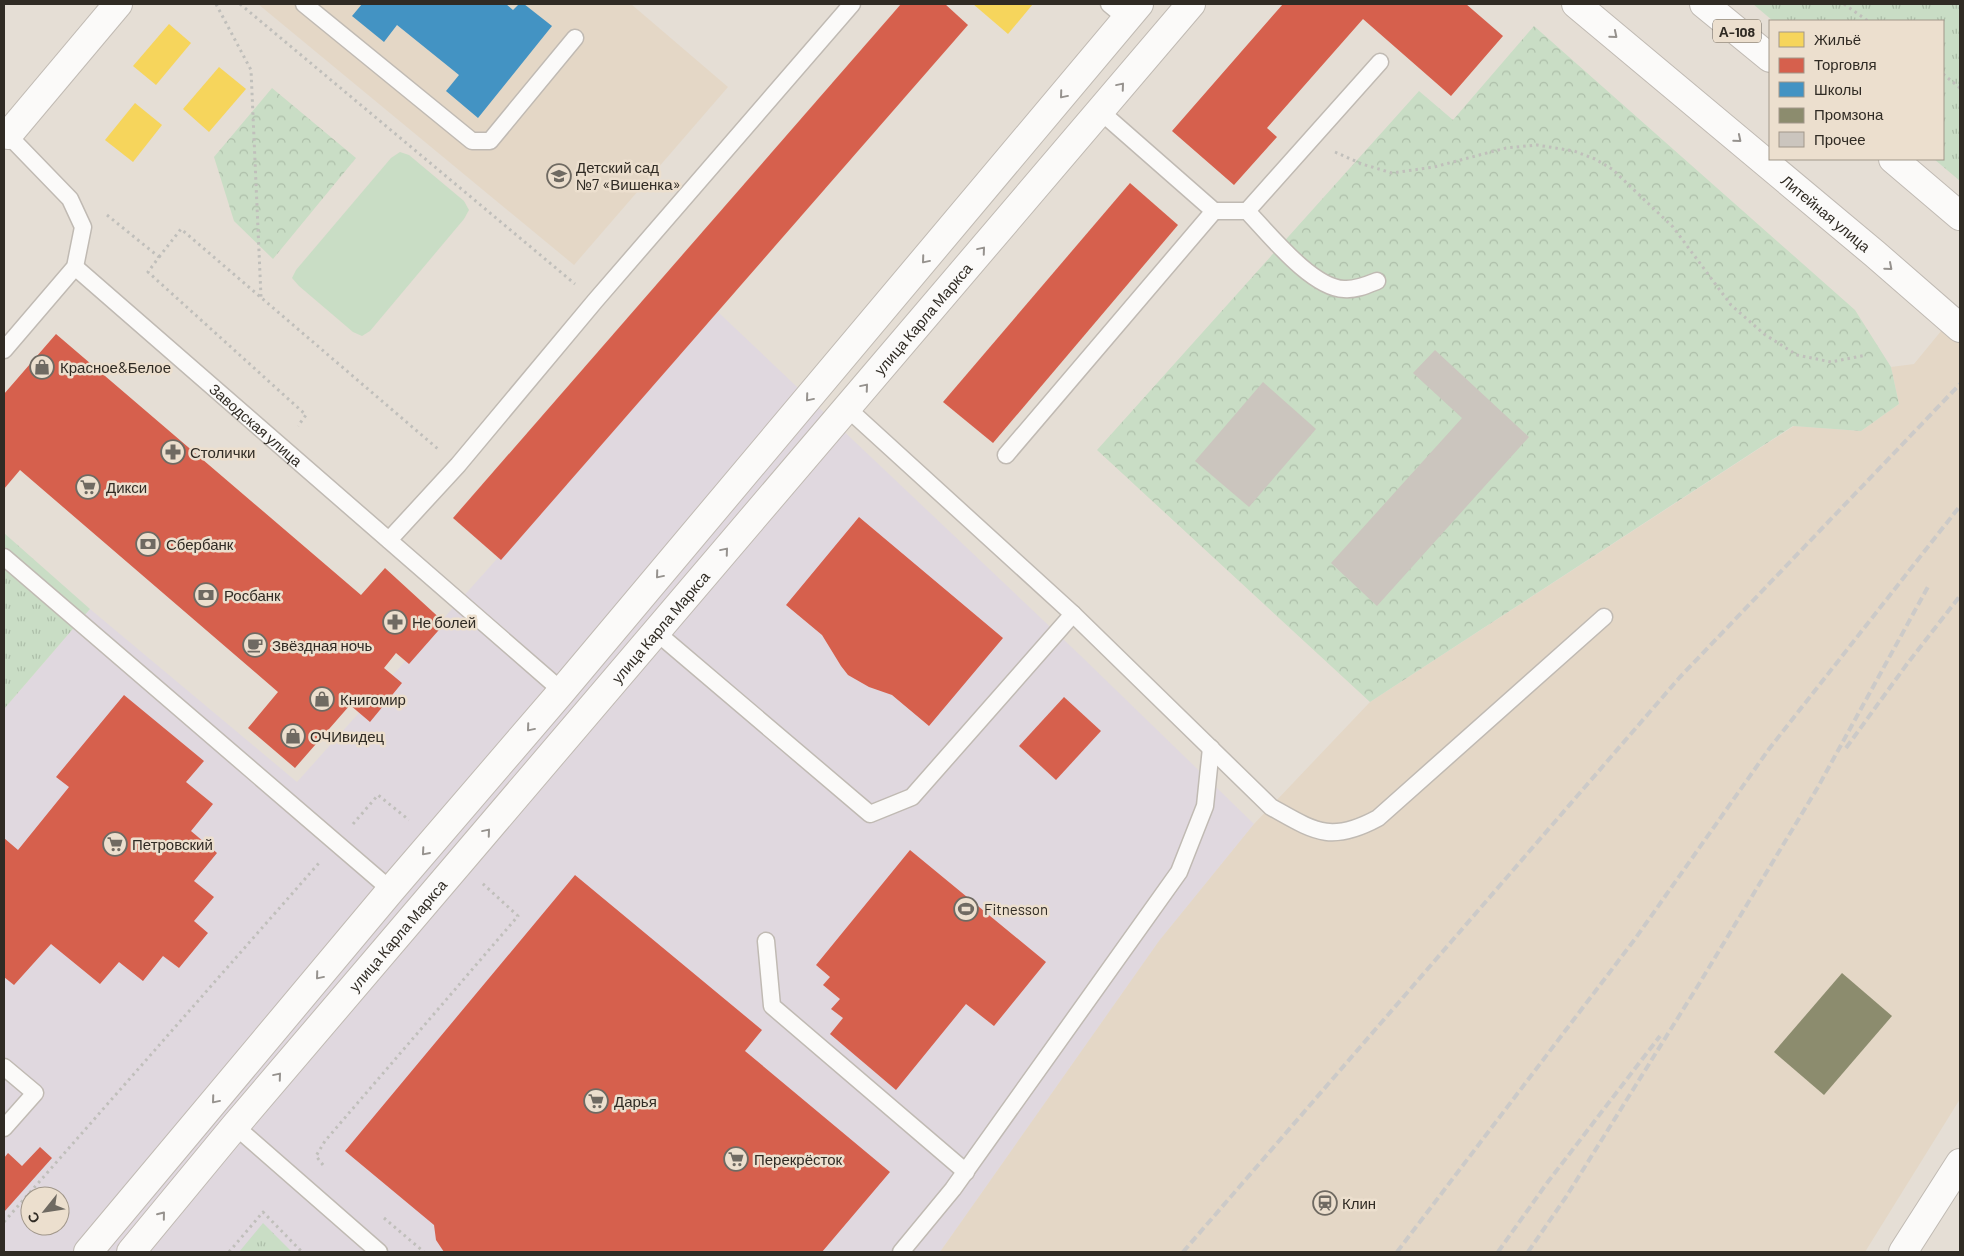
<svg xmlns="http://www.w3.org/2000/svg" width="1964" height="1256" font-family="Barlow,sans-serif">
<defs>
<pattern id="grass-tufts" width="24" height="20" patternUnits="userSpaceOnUse" patternTransform="scale(1.25)"><rect width="24" height="20" fill="#c9ddc5"/><path d="M3 7l-1-3M5 7V3M7 7l1-3M15 17l-1-3M17 17v-4M19 17l1-3" fill="none" stroke="#adbea9"/></pattern>
<pattern id="forest-crowns" width="20" height="18" patternUnits="userSpaceOnUse" patternTransform="scale(1.25)"><rect width="20" height="18" fill="#c9ddc5"/><path d="M2 6a3 3 0 1 1 6 0M12 15a3 3 0 1 1 6 0" fill="none" stroke="#adbea9"/></pattern>
</defs>
<rect width="100%" height="100%" fill="#e5ded5"/>
<path fill="#e0d8df" fill-rule="evenodd" d="M 718,312 L 1082,657 L 1254,824 L 1159,941 L 940,1252 L 4,1252 L 4,709 L 90,609 L 297,782 ZM 30,1196 L 60,1196 L 60,1226 L 30,1226 Z"/>
<g fill="#e4d7c6">
<polygon points="258,4 631,4 728,87 574,265"/>
<polygon points="1960,308 1960,1099 1865,1252 940,1252 1159,941 1254,824 1370,702 1794,426 1861,431 1899,404 1891,367 1914,364"/>
</g>
<g fill="url(#grass-tufts)">
<polygon points="1753,4 1960,4 1960,181 1934,159 1943,159 1943,21 1773,21"/>
<polygon points="4,533 90,609 4,709"/>
<polygon points="263,1223 292,1252 239,1252"/>
</g>
<g fill="url(#forest-crowns)">
<polygon points="1534,26 1855,310 1891,367 1899,404 1861,431 1793,426 1370,702 1097,450 1419,91 1453,120"/>
<polygon points="272,88 356,158 273,259 234,221 214,157"/>
</g>
<polygon fill="#c9ddc5" points="400,152 409,155 464,201 469,210 464,219 370,331 362,336 353,332 299,286 292,278 296,270 391,158"/>
<g fill="#f6d55c">
<polygon points="973,4 1033,4 1008,34"/>
<polygon points="169,24 191,43 156,85 133,66"/>
<polygon points="219,67 246,89 209,132 183,109"/>
<polygon points="135,103 162,125 133,162 105,140"/>
</g>
<g fill="#d6604d">
<polygon points="901,4 945,4 968,25 501,560 453,518"/>
<polygon points="1283,4 1466,4 1503,36 1451,96 1363,19 1267,128 1277,137 1234,185 1172,131"/>
<polygon points="1130,183 1178,225 993,443 943,402"/>
<polygon points="56,334 361,595 385,568 445,623 409,664 396,653 384,668 402,683 370,722 350,705 295,768 248,728 278,692 20,470 4,489 4,394"/>
<polygon points="859,517 1003,638 929,726 892,695 869,687 848,675 841,666 822,635 786,605"/>
<polygon points="124,695 204,761 186,782 213,804 191,831 217,853 194,881 214,897 194,921 208,933 179,968 163,956 143,981 119,962 100,984 51,944 14,985 4,977 4,838 18,850 69,787 56,777"/>
<polygon points="1064,697 1101,731 1056,780 1019,746"/>
<polygon points="910,850 1046,962 994,1026 966,1004 896,1090 830,1034 843,1018 831,1009 840,999 823,985 830,977 816,965"/>
<polygon points="575,875 762,1030 745,1051 890,1172 822,1252 444,1252 436,1240 434,1225 345,1151"/>
<polygon points="40,1147 52,1158 4,1212 4,1158 8,1153 22,1166"/>
</g>
<polygon fill="#4393c3" points="362,4 506,4 513,10 519,4 524,4 552,26 478,118 446,91 459,75 397,25 384,42 352,16"/>
<polygon fill="#8c8c6e" points="1842,973 1892,1016 1824,1095 1774,1052"/>
<g fill="#cbc5be">
<polygon points="1435,350 1529,437 1377,606 1331,563 1462,418 1413,373"/>
<polygon points="1263,382 1316,429 1249,507 1195,461"/>
</g>
<g fill="none" stroke-linecap="round" stroke-linejoin="round">
<g stroke="#c0bab3" stroke-width="19">
<g id="lane">
<polyline points="304,4 472,141 490,141 575,38"/>
<polyline points="1109,4 1127,19"/>
<path d="M 1100,111 L 1214,211 L 1247,211 C 1269,234 1312,288 1344,289 C 1356,290 1367,285 1377,281"/>
<polyline points="4,134 8,135 70,199 83,227 75,267 4,350"/>
<polyline points="1247,211 1380,62"/>
<path id="s1" d="M 75,267 L 562,691"/>
<path d="M 847,408 L 1073,614 L 1271,807 C 1314,831 1330,844 1378,818 L 1604,617"/>
<polyline points="1006,455 1214,211"/>
<polyline points="389,540 458,465 595,301 852,4"/>
<polyline points="4,557 391,890"/>
<polyline points="656,632 870,814 912,797 1073,614"/>
<polyline points="766,941 772,1006 966,1172"/>
<polyline points="4,1067 35,1093 4,1128"/>
<polyline points="235,1126 379,1252"/>
<polyline points="901,1252 953,1189 1179,872 1205,806 1211,748"/>
</g>
</g>
<g stroke="#c0bab3" stroke-width="30">
<g id="street">
<polyline points="8,135 118,4"/>
<polyline points="1903,1252 1960,1163"/>
</g>
</g>
<g stroke="#c0bab3" stroke-width="30">
<g id="secondary">
<polyline points="88,1252 391,890 562,691 1139,4"/>
<path id="s2" d="M 131,1252 L 235,1126 L 1191,4"/>
</g>
</g>
<g stroke="#c0bab3" stroke-width="30">
<g id="highway">
<path id="s3" d="M 1576,4 L 1875,254 L 1960,328"/>
<polyline points="1704,4 1770,58"/>
<polyline points="1893,159 1960,216"/>
</g>
</g>
<g stroke="#c0bfbb" stroke-width="3" stroke-dasharray="2.5 4" stroke-linecap="butt">
<polyline points="216,4 251,70 261,297"/>
<polyline points="240,4 575,284"/>
<polyline points="1844,4 1868,21"/>
<polyline points="1943,74 1960,88"/>
<polyline points="1335,152 1362,164 1392,173 1434,167 1506,148 1537,145 1574,151 1595,159 1612,169 1673,227 1731,305 1764,334 1797,355 1831,362 1866,355"/>
<polyline points="107,215 159,257 148,272 306,415 298,426"/>
<polyline points="159,257 181,229 438,449"/>
<polyline points="353,824 378,795 409,820"/>
<polyline points="323,1165 316,1156 325,1141 518,916 482,883"/>
<polyline points="384,1218 424,1252"/>
<polyline points="4,1222 319,863"/>
<polyline points="229,1252 263,1212 302,1252"/>
</g>
<use href="#lane" stroke="#fbfaf9" stroke-width="16"/>
<use href="#street" stroke="#fbfaf9" stroke-width="28"/>
<use href="#secondary" stroke="#fbfaf9" stroke-width="28"/>
<use href="#highway" stroke="#fbfaf9" stroke-width="28"/>
<g stroke="#cccac8" stroke-width="4" stroke-dasharray="8 4" stroke-linecap="butt">
<polyline points="1846,748 1907,664 1960,596"/>
<polyline points="1183,1252 1680,677 1960,384"/>
<polyline points="1397,1252 1635,939 1769,749 1960,506"/>
<polyline points="1498,1252 1547,1183 1660,1036"/>
<polyline points="1528,1252 1566,1197 1699,984 1818,787 1929,585"/>
</g>
</g>
<defs><path id="oneway-chevron" d="M-2-3.5L2.5 0L-2 3.5" fill="none" stroke-width="1.6" stroke-linecap="round" stroke-linejoin="round" transform="scale(1.25)"/></defs>
<g stroke="#96928e">
<use href="#oneway-chevron" transform="translate(1614 35) rotate(40)"/>
<use href="#oneway-chevron" transform="translate(1121 86) rotate(-50)"/>
<use href="#oneway-chevron" transform="translate(1063 95) rotate(130)"/>
<use href="#oneway-chevron" transform="translate(1738 139) rotate(40)"/>
<use href="#oneway-chevron" transform="translate(982 250) rotate(-50)"/>
<use href="#oneway-chevron" transform="translate(925 260) rotate(130)"/>
<use href="#oneway-chevron" transform="translate(1889 267) rotate(41)"/>
<use href="#oneway-chevron" transform="translate(865 387) rotate(-50)"/>
<use href="#oneway-chevron" transform="translate(809 398) rotate(130)"/>
<use href="#oneway-chevron" transform="translate(725 551) rotate(-50)"/>
<use href="#oneway-chevron" transform="translate(659 575) rotate(130)"/>
<use href="#oneway-chevron" transform="translate(530 728) rotate(130)"/>
<use href="#oneway-chevron" transform="translate(487 832) rotate(-50)"/>
<use href="#oneway-chevron" transform="translate(425 852) rotate(131)"/>
<use href="#oneway-chevron" transform="translate(319 976) rotate(130)"/>
<use href="#oneway-chevron" transform="translate(278 1076) rotate(-50)"/>
<use href="#oneway-chevron" transform="translate(215 1100) rotate(130)"/>
<use href="#oneway-chevron" transform="translate(162 1215) rotate(-51)"/>
</g>
<defs>
<g id="school-ring" transform="scale(1.25)"><circle r="9.5" fill="#ecdfce" stroke="#6f6a62" stroke-width="1.5"/><path d="M0-5L7-2L0 1L-7-2ZM-4 1L0 2.5L4 1V4Q0 6-4 4Z" fill="#6f6a62"/></g>
<g id="shop-ring" transform="scale(1.25)"><circle r="9.5" fill="#ecdfce" stroke="#6f6a62" stroke-width="1.5"/><path d="M-5-2.5h2.3a2.7 3.5 0 0 1 5.4 0H5L5.5 6h-11ZM-1.5-2.5h3a1.5 2.3 0 0 0-3 0Z" fill="#6f6a62"/></g>
<g id="pharmacy-ring" transform="scale(1.25)"><circle r="9.5" fill="#ecdfce" stroke="#6f6a62" stroke-width="1.5"/><path d="M-2-6h4v4h4v4h-4v4h-4v-4h-4v-4h4Z" fill="#6f6a62"/></g>
<g id="supermarket-ring" transform="scale(1.25)"><circle r="9.5" fill="#ecdfce" stroke="#6f6a62" stroke-width="1.5"/><path d="M-6-5.5h2.5l.6 2H6L4.5 2H-2.5L-4.4-4H-6ZM-1.5 3.2a1.3 1.3 0 1 0 .1 0ZM3 3.2a1.3 1.3 0 1 0 .1 0Z" fill="#6f6a62"/></g>
<g id="bank-ring" transform="scale(1.25)"><circle r="9.5" fill="#ecdfce" stroke="#6f6a62" stroke-width="1.5"/><path d="M-6-4H6V4H-6ZM0-2.3a2.3 2.3 0 1 0 0 4.6a2.3 2.3 0 1 0 0-4.6Z" fill="#6f6a62"/></g>
<g id="cafe-ring" transform="scale(1.25)"><circle r="9.5" fill="#ecdfce" stroke="#6f6a62" stroke-width="1.5"/><path d="M-5.5-4.5H6V0H3Q3 3.5 0 3.5H-2.5Q-5.5 3.5-5.5 0ZM3-3.2v2h1.7v-2ZM-6 4.5H4V6H-6Z" fill="#6f6a62"/></g>
<g id="stadium-ring" transform="scale(1.25)"><circle r="9.5" fill="#ecdfce" stroke="#6f6a62" stroke-width="1.5"/><path d="M0-5a6.5 5 0 1 0 0 10a6.5 5 0 1 0 0-10ZM-3.5-1.8h7v3.6h-7Z" fill="#6f6a62"/></g>
<g id="station-ring" transform="scale(1.25)"><circle r="9.5" fill="#ecdfce" stroke="#6f6a62" stroke-width="1.5"/><path d="M-3-6H3Q5-6 5-4V2Q5 4 3 4L4.5 6H3L1.5 4h-3L-3 6H-4.5L-3 4Q-5 4-5 2V-4Q-5-6-3-6ZM-3.5-4v3h7v-3ZM-3.5 1v1.5H-2V1ZM2 1v1.5H3.5V1Z" fill="#6f6a62"/></g>
</defs>
<g fill-rule="evenodd">
<use href="#school-ring" x="559" y="176"/>
<use href="#shop-ring" x="42" y="367"/>
<use href="#pharmacy-ring" x="173" y="452"/>
<use href="#supermarket-ring" x="88" y="487"/>
<use href="#bank-ring" x="148" y="544"/>
<use href="#bank-ring" x="206" y="595"/>
<use href="#pharmacy-ring" x="395" y="622"/>
<use href="#cafe-ring" x="255" y="645"/>
<use href="#shop-ring" x="322" y="699"/>
<use href="#shop-ring" x="293" y="736"/>
<use href="#supermarket-ring" x="115" y="844"/>
<use href="#stadium-ring" x="966" y="909"/>
<use href="#supermarket-ring" x="596" y="1101"/>
<use href="#supermarket-ring" x="736" y="1159"/>
<use href="#station-ring" x="1325" y="1203"/>
</g>
<g text-anchor="middle" dominant-baseline="central" stroke-width="5" stroke-linejoin="round" paint-order="stroke">
<rect fill="#ecdfce" stroke="#686157" stroke-width="1" x="1713" y="19.5" width="48" height="23" rx="4"/>
<g font-size="14" font-weight="bold" fill="#302b24">
<text x="1737" y="31">А-108</text>
</g>
<g font-size="15" fill="#302b24" stroke="#ecdfce" text-anchor="start">
<text x="576" y="167">Детский сад<tspan x="576" dy="17">№7 «Вишенка»</tspan></text>
<text x="60" y="367">Красное&amp;Белое</text>
<text x="190" y="452">Столички</text>
<text x="106" y="487">Дикси</text>
<text x="166" y="544">Сбербанк</text>
<text x="224" y="595">Росбанк</text>
<text x="412" y="622">Не болей</text>
<text x="272" y="645">Звёздная ночь</text>
<text x="340" y="699">Книгомир</text>
<text x="310" y="736">ОЧИвидец</text>
<text x="132" y="844">Петровский</text>
<text x="984" y="909">Fitnesson</text>
<text x="614" y="1101">Дарья</text>
<text x="754" y="1159">Перекрёсток</text>
<text x="1342" y="1203">Клин</text>
</g>
<g font-size="15" fill="#302b24" stroke="#ecdfce">
<text stroke="none"><textPath href="#s3" startOffset="326">Литейная улица</textPath></text>
<text stroke="none"><textPath href="#s2" startOffset="1224">улица Карла Маркса</textPath></text>
<text stroke="none"><textPath href="#s1" startOffset="240">Заводская улица</textPath></text>
<text stroke="none"><textPath href="#s2" startOffset="819">улица Карла Маркса</textPath></text>
<text stroke="none"><textPath href="#s2" startOffset="414">улица Карла Маркса</textPath></text>
</g>
</g>
<rect width="1964" height="1256" fill="none" stroke="#302b24" stroke-width="10"/>
<rect x="1769" y="20" width="175" height="140" fill="#ecdfce" stroke="#a1978a"/>
<rect x="1779" y="32" width="25" height="15" fill="#f6d55c" stroke="#a1978a"/>
<text x="1814" y="45" font-size="15" fill="#302b24">Жильё</text>
<rect x="1779" y="58" width="25" height="15" fill="#d6604d" stroke="#a1978a"/>
<text x="1814" y="70" font-size="15" fill="#302b24">Торговля</text>
<rect x="1779" y="82" width="25" height="15" fill="#4393c3" stroke="#a1978a"/>
<text x="1814" y="95" font-size="15" fill="#302b24">Школы</text>
<rect x="1779" y="108" width="25" height="15" fill="#8c8c6e" stroke="#a1978a"/>
<text x="1814" y="120" font-size="15" fill="#302b24">Промзона</text>
<rect x="1779" y="132" width="25" height="15" fill="#cbc5be" stroke="#a1978a"/>
<text x="1814" y="145" font-size="15" fill="#302b24">Прочее</text>
<g transform="translate(45 1211) rotate(240)"><circle r="24" fill="#ecdfce" stroke="#a1978a"/>
<path d="M0-4L9 19L0 12L-9 19Z" fill="#6f6a62"/>
<text y="-8" font-size="14" font-weight="bold" text-anchor="middle" fill="#302b24">С</text>
</g>
</svg>
